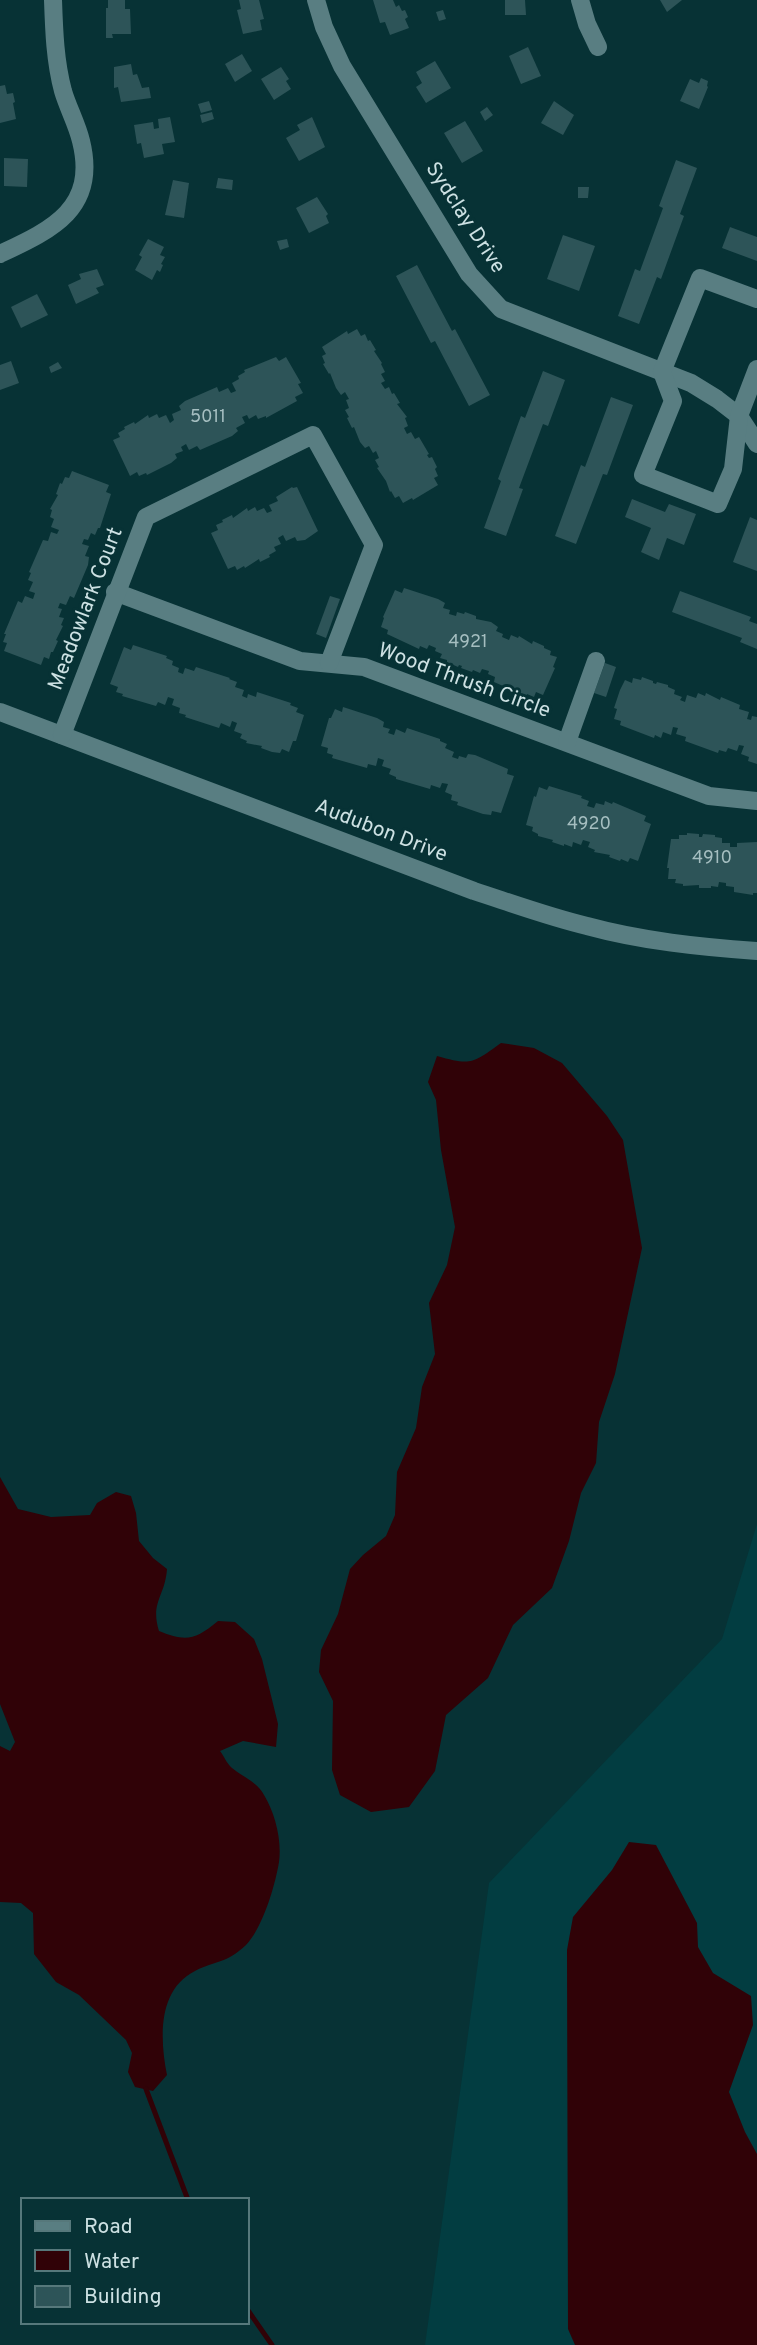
<svg xmlns="http://www.w3.org/2000/svg" width="757" height="2345" font-family="Overpass,sans-serif">
<rect width="100%" height="100%" fill="#073235"/>
<polygon fill="#023d41" points="757,1524 757,2345 425,2345 489,1883 722,1639"/>
<g fill="#300207">
<path d="M 501,1043 L 534,1048 L 562,1063 L 607,1116 L 623,1140 L 642,1248 L 615,1374 L 599,1422 L 596,1463 L 581,1493 L 569,1541 L 552,1588 L 513,1625 L 488,1678 L 446,1715 L 435,1771 L 409,1807 L 371,1812 L 340,1795 L 332,1770 L 333,1701 L 319,1672 L 321,1650 L 338,1614 L 350,1569 L 363,1555 L 386,1536 L 395,1515 L 397,1472 L 416,1428 L 422,1387 L 435,1354 L 429,1303 L 447,1265 L 455,1227 L 441,1150 L 436,1100 L 428,1082 L 437,1056 C 472,1066 473,1063 501,1043 Z"/>
<path d="M 0,1477 L 18,1509 L 51,1517 L 90,1515 L 97,1503 L 116,1492 L 131,1496 L 136,1513 L 139,1541 L 153,1558 L 167,1569 C 165,1597 150,1602 159,1631 C 186,1642 195,1640 218,1621 L 235,1622 L 254,1639 L 262,1659 L 278,1724 L 276,1747 L 243,1741 L 220,1751 C 224,1756 227,1764 232,1768 C 243,1777 257,1782 264,1795 C 275,1813 282,1840 279,1862 C 275,1886 263,1927 246,1945 C 226,1964 216,1960 195,1971 C 157,1990 160,2040 167,2075 L 153,2091 L 135,2087 L 128,2072 L 132,2053 L 126,2040 L 79,1995 L 56,1982 L 34,1954 L 33,1913 L 21,1903 L 0,1902 L 0,1746 L 10,1751 L 15,1742 L 0,1704 Z"/>
<polygon points="629,1842 656,1845 697,1923 698,1947 713,1973 751,1996 753,2025 729,2092 745,2132 757,2154 757,2345 575,2345 568,2329 567,1950 573,1917 612,1870"/>
</g>
<g fill="none" stroke-linecap="round" stroke-linejoin="round">
<g stroke="#300207" stroke-width="5">
<polyline points="146,2089 188,2200"/>
<polyline points="247,2309 272,2345"/>
</g>
</g>
<g fill="#2d5458">
<polygon points="108,0 125,0 125,9 130,9 131,34 112,34 113,38 106,38 106,8 108,8"/>
<polygon points="239,0 259,0 264,19 260,20 262,30 243,34 237,10 241,9"/>
<polygon points="373,0 393,0 396,7 399,5 402,11 405,10 408,17 405,19 409,28 390,35 385,22 380,23"/>
<polygon points="505,0 525,0 526,15 505,15"/>
<polygon points="660,0 682,0 667,12"/>
<polygon points="443,10 446,19 439,21 436,12"/>
<polygon points="528,47 541,76 521,84 509,56"/>
<polygon points="242,54 252,71 235,82 225,64"/>
<polygon points="435,61 451,88 426,103 416,87 422,83 416,72"/>
<polygon points="131,64 133,75 137,74 142,88 149,87 151,98 121,102 118,87 114,88 114,67"/>
<polygon points="281,67 289,79 286,81 291,89 274,100 261,79"/>
<polygon points="701,78 708,81 707,86 708,87 699,109 680,101 690,79 699,83"/>
<polygon points="5,85 7,94 13,93 15,102 13,103 16,119 0,123 0,86"/>
<polygon points="209,101 212,110 201,113 198,104"/>
<polygon points="554,101 574,115 563,135 541,123"/>
<polygon points="487,107 493,115 485,121 480,112"/>
<polygon points="212,112 214,119 202,123 200,115"/>
<polygon points="170,117 175,142 162,144 164,154 144,158 141,143 137,144 134,125 153,122 154,129 159,128 158,119"/>
<polygon points="312,117 325,147 299,161 286,138 300,130 297,125"/>
<polygon points="465,121 483,151 462,163 444,133"/>
<polygon points="4,158 28,159 27,187 4,186"/>
<polygon points="676,160 697,168 680,214 684,216 661,279 657,277 639,324 618,316 635,269 640,271 663,208 659,206"/>
<polygon points="218,178 233,180 232,190 216,188"/>
<polygon points="173,180 189,183 184,218 165,215"/>
<polygon points="578,187 589,187 588,198 578,198"/>
<polygon points="317,197 328,214 326,216 329,223 309,233 296,208"/>
<polygon points="730,227 757,237 757,261 722,248"/>
<polygon points="563,235 595,246 579,291 547,279"/>
<polygon points="148,239 164,247 160,255 165,257 161,264 163,265 160,272 157,270 152,280 135,270 142,257 139,255"/>
<polygon points="287,239 289,247 280,250 277,241"/>
<polygon points="417,265 452,331 455,329 490,395 469,406 435,341 431,343 396,276"/>
<polygon points="97,269 104,285 96,288 99,293 76,304 68,285 81,279 79,274"/>
<polygon points="37,294 48,315 21,328 11,307"/>
<polygon points="357,329 361,336 365,334 368,341 370,340 376,350 374,351 382,363 381,364 385,372 381,374 385,381 381,383 385,389 389,387 392,394 394,393 400,403 397,404 407,417 405,418 408,426 404,428 407,434 411,432 415,439 419,437 429,454 427,455 429,458 432,457 437,467 435,469 438,476 434,478 438,485 413,500 412,498 403,503 399,496 395,498 391,491 390,492 386,481 377,468 379,467 375,460 379,458 376,451 373,453 369,446 365,448 360,442 354,427 352,428 347,418 349,417 345,410 349,408 346,400 349,399 345,392 341,395 336,388 330,373 329,374 323,364 325,363 322,356 326,354 322,347 347,331 348,334"/>
<polygon points="276,357 279,361 286,357 301,383 298,384 303,393 295,397 297,401 266,418 266,416 258,419 256,415 249,419 247,415 242,417 245,423 236,428 238,431 232,436 200,450 197,446 189,450 186,444 181,447 183,451 175,454 177,458 171,463 147,475 146,473 139,476 137,472 130,476 113,440 120,437 118,433 125,429 124,427 134,422 135,424 148,415 149,418 157,414 159,418 166,415 170,423 174,420 172,414 181,410 179,406 185,401 217,387 219,392 228,388 231,393 236,391 232,383 239,379 238,376 245,372 244,370"/>
<polygon points="11,361 19,383 0,390 0,365"/>
<polygon points="58,362 62,368 51,373 49,367"/>
<polygon points="543,371 565,380 548,426 543,424 519,488 523,489 506,536 484,528 501,481 498,479 521,416 525,418"/>
<polygon points="611,397 633,405 607,475 603,474 576,544 555,536 581,465 585,467"/>
<polygon points="72,471 109,485 106,492 111,494 100,528 98,528 95,535 91,533 88,540 84,539 82,544 89,546 85,556 89,557 88,565 74,598 70,596 66,605 60,603 58,608 62,609 59,617 64,618 61,625 63,626 56,640 58,641 53,652 51,652 49,659 44,657 41,665 4,651 7,643 3,642 6,634 4,634 18,601 22,603 25,596 33,599 35,593 29,591 33,582 28,580 31,573 29,572 43,540 48,541 51,532 57,534 59,530 51,527 54,519 50,517 52,510 50,509 58,495 56,494 60,483 62,484 65,477 69,478"/>
<polygon points="292,487 293,488 297,487 318,531 305,540 297,541 295,537 286,541 283,535 278,538 281,544 274,547 276,551 269,555 270,557 260,562 259,559 245,568 244,566 237,570 235,566 228,569 211,533 218,530 216,525 223,522 222,520 232,515 233,518 247,508 248,511 255,507 257,511 264,508 267,513 272,511 269,505 278,501 276,497"/>
<polygon points="632,499 665,512 669,504 696,514 684,545 667,538 659,560 641,552 651,528 625,517"/>
<polygon points="750,517 757,520 757,571 733,562"/>
<polygon points="404,588 438,599 445,603 443,608 450,610 449,614 456,616 457,612 464,614 465,612 476,616 476,619 491,622 498,627 496,631 503,634 502,637 509,640 511,635 518,638 519,636 532,644 533,641 544,646 544,648 551,651 550,655 557,657 553,667 555,668 543,695 536,692 534,697 527,694 526,696 494,682 495,677 488,674 489,671 482,669 480,673 473,670 472,672 461,668 462,666 459,665 458,667 447,662 447,660 440,658 442,654 435,651 436,648 429,645 427,649 420,646 419,649 387,634 388,630 381,627 384,618 383,617 395,590 402,593"/>
<polygon points="680,591 751,617 749,621 757,624 757,649 740,642 742,638 672,612"/>
<polygon points="330,596 340,599 326,638 316,634"/>
<polygon points="133,645 167,656 166,658 173,661 172,665 179,668 178,672 183,674 185,668 194,671 196,667 230,678 229,679 237,682 235,687 244,690 242,696 247,698 248,694 256,697 257,692 291,703 290,705 298,708 296,712 304,715 296,741 293,741 289,752 282,749 280,753 272,752 261,748 262,746 246,743 247,741 240,738 242,734 234,731 237,723 232,721 230,727 221,723 219,728 185,717 186,715 179,713 180,708 172,705 174,699 168,697 165,705 158,702 156,706 122,696 123,694 116,692 118,687 110,684 124,647 131,650"/>
<polygon points="605,663 616,667 606,697 594,693"/>
<polygon points="642,677 653,681 653,683 656,684 657,682 668,685 668,687 675,690 674,694 682,697 680,700 685,702 687,695 696,698 698,693 705,696 706,693 720,700 721,697 740,705 739,709 749,712 747,719 751,720 752,716 757,717 757,764 748,761 749,757 741,754 744,746 739,745 737,751 728,748 726,752 719,750 718,753 685,741 686,737 676,734 678,728 673,727 671,735 663,732 661,738 655,735 654,738 620,725 621,721 614,719 617,709 614,708 620,690 625,680 632,683 633,678 641,680"/>
<polygon points="343,707 377,718 384,722 383,727 390,729 388,733 394,735 396,729 405,733 407,728 440,739 440,741 447,744 445,748 454,752 452,757 458,759 459,756 466,758 468,754 475,755 508,769 507,774 514,776 501,813 492,811 491,815 483,814 457,805 458,802 451,800 452,795 445,792 448,784 442,783 440,788 431,785 430,789 396,779 396,777 389,774 391,769 382,766 384,760 378,758 376,766 368,764 367,768 332,758 333,755 327,753 328,748 321,746 329,718 331,718 335,709 342,712"/>
<polygon points="549,786 582,796 581,798 589,801 587,806 594,808 596,803 604,805 605,801 612,804 613,802 646,816 644,821 651,824 638,861 630,858 628,862 621,859 620,861 609,857 610,855 594,852 595,850 588,847 590,842 583,840 581,845 573,842 572,847 564,844 564,846 552,842 553,840 538,836 538,834 532,831 533,827 526,825 534,796 536,797 539,787 547,790"/>
<polygon points="687,833 699,834 699,837 702,837 703,834 715,835 715,837 722,838 722,843 730,843 730,847 737,847 737,843 757,842 757,893 753,893 753,895 734,892 734,887 726,886 726,883 719,882 718,887 711,886 711,888 699,888 699,885 683,886 683,884 675,883 676,879 668,879 669,868 667,868 671,839 679,839 679,835 687,835"/>
</g>
<g fill="none" stroke-linecap="round" stroke-linejoin="round">
<g stroke="#597e82" stroke-width="18">
<polyline points="316,0 324,27 342,66 469,274 501,309 691,383 717,399 739,416 757,444"/>
<polyline points="580,0 587,24 598,47"/>
<path d="M 0,254 C 51,230 98,209 81,141 C 77,124 68,108 63,91 C 55,61 54,30 53,0"/>
<polyline points="757,299 700,278 662,372 673,401 643,475 718,504 733,469 739,416 757,369"/>
<polyline points="115,592 300,661 364,667 709,796 757,801"/>
<path d="M 0,712 L 474,891 C 511,903 549,917 587,926 C 642,941 700,947 757,951"/>
<polyline points="62,735 146,517 313,435 374,545 329,663"/>
<polyline points="567,742 596,661"/>
</g>
</g>
<g text-anchor="middle" dominant-baseline="central" stroke-width="6" stroke-linejoin="round" paint-order="stroke">
<g font-size="18" fill="#a5bec0">
<text x="208" y="417">5011</text>
<text x="468" y="642">4921</text>
<text x="589" y="824">4920</text>
<text x="712" y="858">4910</text>
</g>
<g font-size="21" fill="#cde1e3" stroke="#073235">
<text transform="translate(465 218) rotate(57)">Sydclay Drive</text>
<text transform="translate(86 609) rotate(-69)">Meadowlark Court</text>
<text transform="translate(464 681) rotate(20)">Wood Thrush Circle</text>
<text transform="translate(381 831) rotate(21)">Audubon Drive</text>
</g>
</g>
<rect x="21" y="2198" width="228" height="126" fill="#073235" stroke="#56787b" stroke-width="2"/>
<rect x="35" y="2221" width="35" height="10" fill="#597e82" stroke="#56787b" stroke-width="2"/>
<text x="84" y="2233" font-size="21" fill="#cde1e3">Road</text>
<rect x="35" y="2250" width="35" height="21" fill="#300207" stroke="#56787b" stroke-width="2"/>
<text x="84" y="2268" font-size="21" fill="#cde1e3">Water</text>
<rect x="35" y="2286" width="35" height="21" fill="#2d5458" stroke="#56787b" stroke-width="2"/>
<text x="84" y="2303" font-size="21" fill="#cde1e3">Building</text>
</svg>
